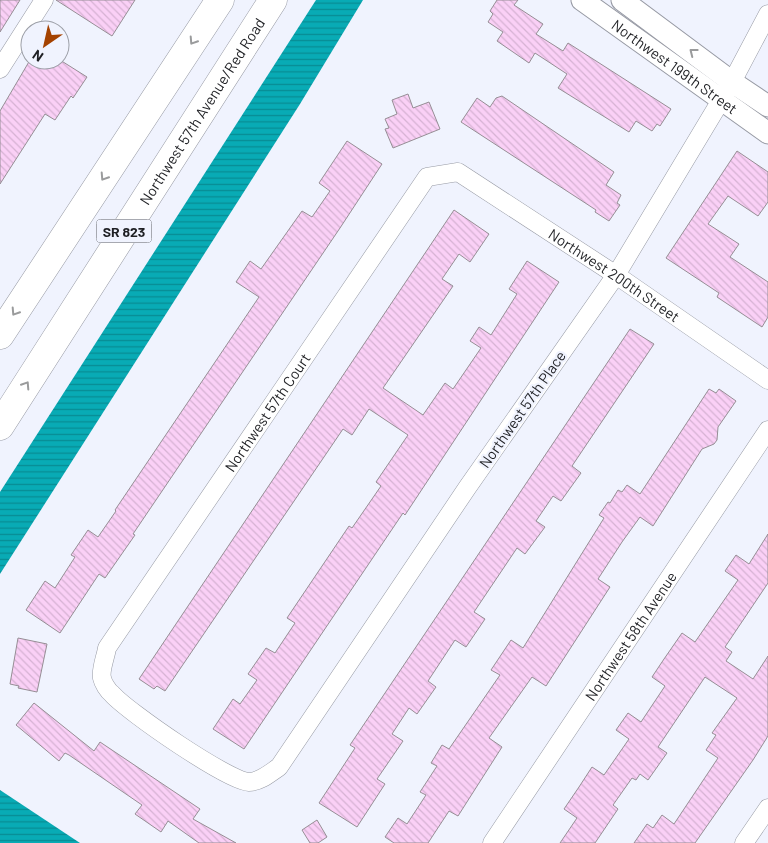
<svg xmlns="http://www.w3.org/2000/svg" width="768" height="843" font-family="Barlow,sans-serif">
<defs>
<pattern id="water-rules" width="6" height="5" patternUnits="userSpaceOnUse" patternTransform="scale(1.25)"><rect width="6" height="5" fill="#08abb5"/><path d="M0 2.5h6" fill="none" stroke="#088b93"/></pattern>
<pattern id="building-back-hatch" width="6" height="6" patternUnits="userSpaceOnUse" patternTransform="scale(1.25)"><rect width="6" height="6" fill="#fad0f6"/><path d="M-1 5l2 2M0 0l6 6M5-1l2 2" fill="none" stroke="#d6b2d3"/></pattern>
</defs>
<rect width="100%" height="100%" fill="#f0f3fe"/>
<g fill="url(#water-rules)">
<polygon points="316,0 363,0 300,104 0,574 0,492"/>
<polygon points="0,790 80,843 0,843"/>
</g>
<g fill="url(#building-back-hatch)" stroke="#968e95">
<polygon points="0,0 20,0 0,32"/>
<polygon points="56,0 135,0 112,36"/>
<polygon points="497,0 518,0 514,5 543,24 536,34 563,51 568,43 671,109 660,126 657,124 652,131 636,121 629,132 558,88 567,74 535,53 529,63 497,41 503,32 488,22 493,14 490,11"/>
<polygon points="30,60 60,60 87,77 73,98 71,96 55,120 45,114 0,184 0,111"/>
<polygon points="408,94 413,108 429,102 440,129 393,148 385,129 389,128 385,119 397,114 392,100"/>
<polygon points="502,96 614,172 606,185 621,195 617,203 620,205 609,221 595,212 596,210 461,122 477,98 490,107 496,98"/>
<polygon points="347,141 382,164 340,228 133,534 135,535 105,578 99,574 60,633 26,610 45,581 55,588 75,557 71,555 88,530 98,537 116,511 115,510 259,297 236,282 250,261 261,269 302,211 312,217 330,191 319,183"/>
<polygon points="737,151 768,172 768,202 758,216 728,196 708,224 739,244 730,257 768,282 768,317 762,327 717,297 719,293 666,258"/>
<polygon points="454,210 489,234 470,262 459,254 442,279 453,286 383,388 423,415 445,383 453,389 481,348 470,341 479,327 491,335 517,294 509,289 527,261 559,282 405,515 403,513 244,749 213,729 233,699 240,704 257,680 248,674 266,648 275,653 295,623 287,618 349,526 352,528 381,486 376,482 408,435 369,409 352,435 343,429 165,691 157,686 154,689 139,679"/>
<polygon points="630,329 654,344 572,466 581,473 561,501 553,496 536,521 545,527 525,554 517,548 474,612 485,619 466,647 455,640 428,681 436,687 417,714 409,708 392,734 403,741 377,779 385,784 357,827 319,803 355,748 350,745"/>
<polygon points="709,389 716,393 719,389 736,401 718,427 717,440 714,444 702,449 653,526 640,517 622,542 598,579 610,587 546,686 532,677 489,738 502,747 458,816 449,811 428,843 394,843 385,837 398,818 407,824 426,795 420,792 437,766 431,763 442,745 449,749 500,675 491,670 511,640 523,648 604,518 599,515 608,502 610,503 618,490 622,492 627,485 640,494"/>
<polygon points="768,534 768,583 725,647 732,652 726,661 753,679 768,656 768,736 753,760 695,843 634,843 647,824 653,828 662,815 674,824 718,758 706,750 716,735 712,733 737,698 705,677 658,747 667,753 648,780 640,774 636,780 632,778 613,805 618,809 595,843 560,843 577,818 564,809 579,787 592,767 604,775 629,739 616,730 628,713 641,722 665,686 652,677 664,659 682,633 695,642 738,580 725,571 736,555 749,564"/>
<polygon points="18,638 47,644 37,692 18,688 19,686 10,684"/>
<polygon points="34,703 94,751 100,742 200,809 193,819 236,843 199,843 168,821 161,832 135,814 142,805 69,755 65,753 59,761 16,725"/>
<polygon points="317,820 327,837 318,843 310,843 302,830"/>
</g>
<g fill="none" stroke-linecap="round" stroke-linejoin="round">
<g stroke="#979aa4" stroke-width="19">
<g id="minor">
<path id="s1" d="M 768,14 L 732,82 L 616,275 L 467,488 L 279,767 C 270,773 260,782 249,782 C 228,781 128,712 112,694 C 108,691 103,683 102,678 C 100,670 106,656 107,648 L 427,177 L 458,172 L 616,275 L 768,380"/>
<polyline points="0,69 44,0"/>
<path id="s2" d="M 492,843 L 768,430"/>
<polyline points="744,843 768,808"/>
</g>
</g>
<g stroke="#979aa4" stroke-width="23">
<g id="tertiary">
<path id="s3" d="M 582,0 L 768,133"/>
<polyline points="622,0 732,82 768,106"/>
</g>
</g>
<g stroke="#979aa4" stroke-width="29">
<g id="primary">
<polyline points="0,335 220,0"/>
<path id="s4" d="M 0,426 L 273,0"/>
</g>
</g>
<use href="#minor" stroke="#fff" stroke-width="18"/>
<use href="#tertiary" stroke="#fff" stroke-width="21"/>
<use href="#primary" stroke="#fff" stroke-width="28"/>
</g>
<defs><path id="oneway-chevron" d="M-2-3.5L2.5 0L-2 3.5" fill="none" stroke-width="1.6" stroke-linecap="round" stroke-linejoin="round" transform="scale(1.25)"/></defs>
<g stroke="#9a9b9c">
<use href="#oneway-chevron" transform="translate(193 41) rotate(123)"/>
<use href="#oneway-chevron" transform="translate(693 52) rotate(-142)"/>
<use href="#oneway-chevron" transform="translate(104 177) rotate(123)"/>
<use href="#oneway-chevron" transform="translate(15 312) rotate(123)"/>
<use href="#oneway-chevron" transform="translate(26 385) rotate(-57)"/>
</g>
<g text-anchor="middle" dominant-baseline="central" stroke-width="4.5" stroke-linejoin="round" paint-order="stroke">
<rect fill="#f0f3fe" stroke="#5e5f65" stroke-width="1" x="96.5" y="219.5" width="55" height="23" rx="4"/>
<g font-size="14" font-weight="bold" fill="#1f2024">
<text x="124" y="231">SR 823</text>
</g>
<g font-size="15" fill="#1f2024" stroke="#f0f3fe">
<text stroke="none"><textPath href="#s3" startOffset="114">Northwest 199th Street</textPath></text>
<text stroke="none"><textPath href="#s4" startOffset="374">Northwest 57th Avenue/Red Road</textPath></text>
<text stroke="none"><textPath href="#s1" startOffset="1934">Northwest 200th Street</textPath></text>
<text transform="translate(522 409) rotate(-55)">Northwest 57th Place</text>
<text stroke="none"><textPath href="#s1" startOffset="1431">Northwest 57th Court</textPath></text>
<text stroke="none"><textPath href="#s2" startOffset="249">Northwest 58th Avenue</textPath></text>
</g>
</g>
<g transform="translate(45 45) rotate(214)"><circle r="24" fill="#f0f3fe" stroke="#9c9fa7"/>
<path d="M0-4L9 19L0 12L-9 19Z" fill="#a44200"/>
<text y="-8" font-size="14" font-weight="bold" text-anchor="middle" fill="#1f2024">N</text>
</g>
</svg>
